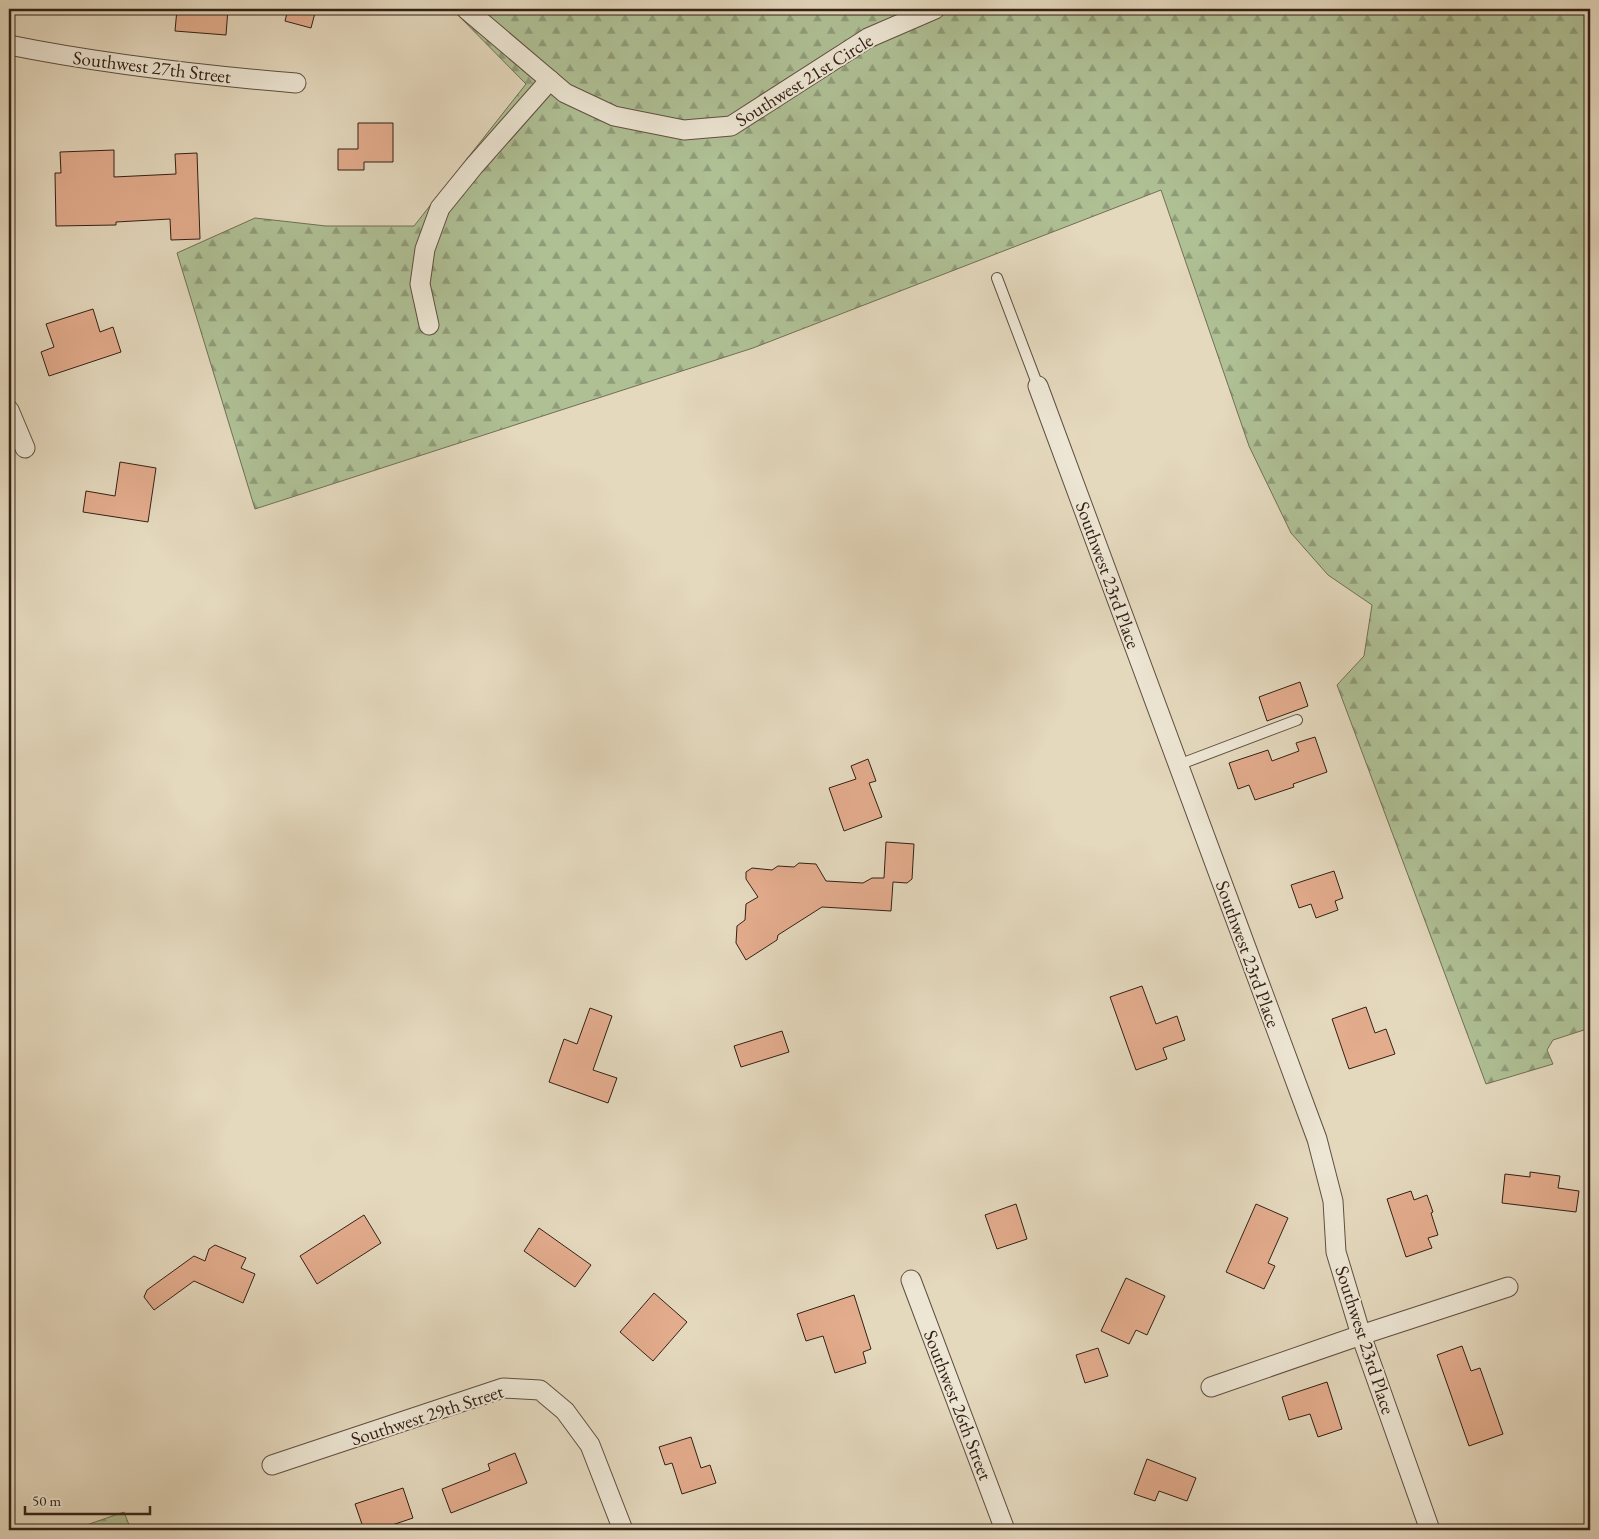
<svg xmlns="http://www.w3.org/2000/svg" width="1599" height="1539" font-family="'EB Garamond',serif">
<defs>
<pattern id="forest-firs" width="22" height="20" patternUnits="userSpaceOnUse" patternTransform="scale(1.25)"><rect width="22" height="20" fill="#afc095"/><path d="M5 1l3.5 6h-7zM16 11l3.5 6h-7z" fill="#8f9c79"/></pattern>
</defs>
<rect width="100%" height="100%" fill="#e4d8bd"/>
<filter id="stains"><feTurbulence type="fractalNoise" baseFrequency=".004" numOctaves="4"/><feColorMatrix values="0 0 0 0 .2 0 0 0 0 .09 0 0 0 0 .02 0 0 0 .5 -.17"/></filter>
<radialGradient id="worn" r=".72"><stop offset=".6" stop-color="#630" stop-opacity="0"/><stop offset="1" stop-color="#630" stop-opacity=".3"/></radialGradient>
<g fill="url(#forest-firs)" stroke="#717056">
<polygon points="452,9 1590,9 1590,1028 1553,1040 1547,1050 1553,1064 1486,1084 1337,685 1364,656 1372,605 1328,575 1291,533 1249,446 1161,190 753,348 255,509 177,253 255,218 326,226 414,226 526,84"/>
<polygon points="124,1512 131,1530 72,1530"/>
</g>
<g fill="#e3ac8d" stroke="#332116">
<polygon points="177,9 228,9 226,35 175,31"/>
<polygon points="288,9 316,9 311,28 285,21"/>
<polygon points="358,123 393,123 393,162 364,162 364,170 338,170 338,149 358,149"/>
<polygon points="114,150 114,177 176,174 175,154 197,153 200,239 171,240 170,219 116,222 116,225 56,226 55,173 61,173 60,152"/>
<polygon points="93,309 100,332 113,327 121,352 49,376 41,352 54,347 46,324"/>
<polygon points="120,462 156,468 148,522 83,512 86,491 115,496"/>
<polygon points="1300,682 1308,706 1267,721 1259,697"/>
<polygon points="1315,737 1327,772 1293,784 1294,787 1255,800 1249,785 1238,789 1229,763 1268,750 1272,761 1299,751 1296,743"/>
<polygon points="868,759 876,781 869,783 882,817 844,831 829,788 856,779 851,766"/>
<polygon points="886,842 914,844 912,879 907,883 893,882 891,911 822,907 778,935 777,940 746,960 736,943 737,926 745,920 746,904 758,897 746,879 746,872 752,868 772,870 778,866 794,867 799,863 816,864 826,881 863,883 872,878 884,878"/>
<polygon points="1334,871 1343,898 1335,901 1338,910 1316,918 1311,904 1299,908 1291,885"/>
<polygon points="1142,986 1156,1024 1177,1016 1185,1040 1163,1048 1167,1059 1136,1070 1110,997"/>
<polygon points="1366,1007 1375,1033 1386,1029 1395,1054 1349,1069 1332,1019"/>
<polygon points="590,1008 612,1016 593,1070 617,1078 608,1103 549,1082 564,1039 577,1044"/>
<polygon points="782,1031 789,1052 741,1067 734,1046"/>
<polygon points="1530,1172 1560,1176 1558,1188 1579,1191 1576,1212 1502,1203 1505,1174 1530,1177"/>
<polygon points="1411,1191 1414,1200 1427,1195 1433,1212 1431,1213 1438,1235 1428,1238 1432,1248 1406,1257 1387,1199"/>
<polygon points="1016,1204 1027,1239 997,1249 985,1215"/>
<polygon points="1256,1204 1288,1218 1268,1263 1275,1266 1264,1289 1226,1272"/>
<polygon points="364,1215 381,1243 317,1284 300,1256"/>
<polygon points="539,1228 591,1265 575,1287 524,1251"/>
<polygon points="215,1245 246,1258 241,1268 255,1274 243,1303 194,1281 154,1310 144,1297 147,1290 194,1256 205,1261 209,1249"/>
<polygon points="1126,1278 1165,1296 1147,1335 1136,1330 1129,1344 1101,1331"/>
<polygon points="654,1293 687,1322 653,1361 620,1332"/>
<polygon points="854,1295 871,1349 863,1352 866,1363 835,1373 823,1336 806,1341 797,1314"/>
<polygon points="1462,1346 1471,1371 1480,1368 1503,1434 1469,1446 1437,1355"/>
<polygon points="1098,1348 1108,1376 1085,1383 1076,1355"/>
<polygon points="1327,1382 1342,1429 1318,1437 1310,1414 1289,1420 1282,1397"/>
<polygon points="691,1437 701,1468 710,1465 716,1483 682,1494 672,1463 665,1465 659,1447"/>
<polygon points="515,1453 527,1483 451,1513 442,1489 490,1470 488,1464"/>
<polygon points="1147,1459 1196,1478 1187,1501 1159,1491 1155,1501 1134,1494"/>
<polygon points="403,1488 413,1518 377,1530 364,1530 355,1504"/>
</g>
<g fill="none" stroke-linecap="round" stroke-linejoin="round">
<g stroke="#5f4f40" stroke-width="12">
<g id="service">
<polyline points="997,278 1038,386"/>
<polyline points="1178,765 1297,720"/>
</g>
</g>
<g stroke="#5f4f40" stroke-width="21">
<g id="minor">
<polyline points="466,9 565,93 614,116 684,130 731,126 868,38 935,9"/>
<path d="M 9,45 C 103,64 200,75 296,83"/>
<polyline points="429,325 420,284 425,249 440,208 474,166 550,80"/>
<polyline points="1038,386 1317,1139 1333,1201 1336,1252 1361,1335 1430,1530"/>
<polyline points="9,410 25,448"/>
<polyline points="911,1280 1005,1530"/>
<polyline points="1211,1387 1361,1335 1508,1287"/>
<polyline points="272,1465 503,1388 540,1390 565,1411 590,1445 623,1530"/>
</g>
</g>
<use href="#service" stroke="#ede6d4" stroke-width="10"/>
<use href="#minor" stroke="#ede6d4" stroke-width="19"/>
</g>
<g text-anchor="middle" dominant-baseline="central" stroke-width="4" stroke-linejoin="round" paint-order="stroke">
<g font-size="19" fill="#332116" stroke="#ede6d4">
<text transform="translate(152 67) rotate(7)">Southwest 27th Street</text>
<text transform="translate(804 80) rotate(-32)">Southwest 21st Circle</text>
<text transform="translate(1108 575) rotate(70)">Southwest 23rd Place</text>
<text transform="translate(1248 954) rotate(70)">Southwest 23rd Place</text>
<text transform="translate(1365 1340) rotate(72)">Southwest 23rd Place</text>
<text transform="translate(958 1405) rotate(69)">Southwest 26th Street</text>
<text transform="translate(427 1415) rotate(-18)">Southwest 29th Street</text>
</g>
</g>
<rect width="1599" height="1539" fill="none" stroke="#e4d8bd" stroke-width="30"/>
<rect x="10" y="10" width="1579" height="1519" fill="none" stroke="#332116" stroke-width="2.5"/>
<rect x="15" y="15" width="1569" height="1509" fill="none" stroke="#332116"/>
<path d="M25 1506v8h125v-8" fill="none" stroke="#332116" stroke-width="2.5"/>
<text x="32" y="1506" font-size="15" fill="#332116" stroke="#ede6d4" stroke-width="4" paint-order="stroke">50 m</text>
<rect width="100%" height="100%" filter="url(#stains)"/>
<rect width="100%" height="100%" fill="url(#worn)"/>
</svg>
